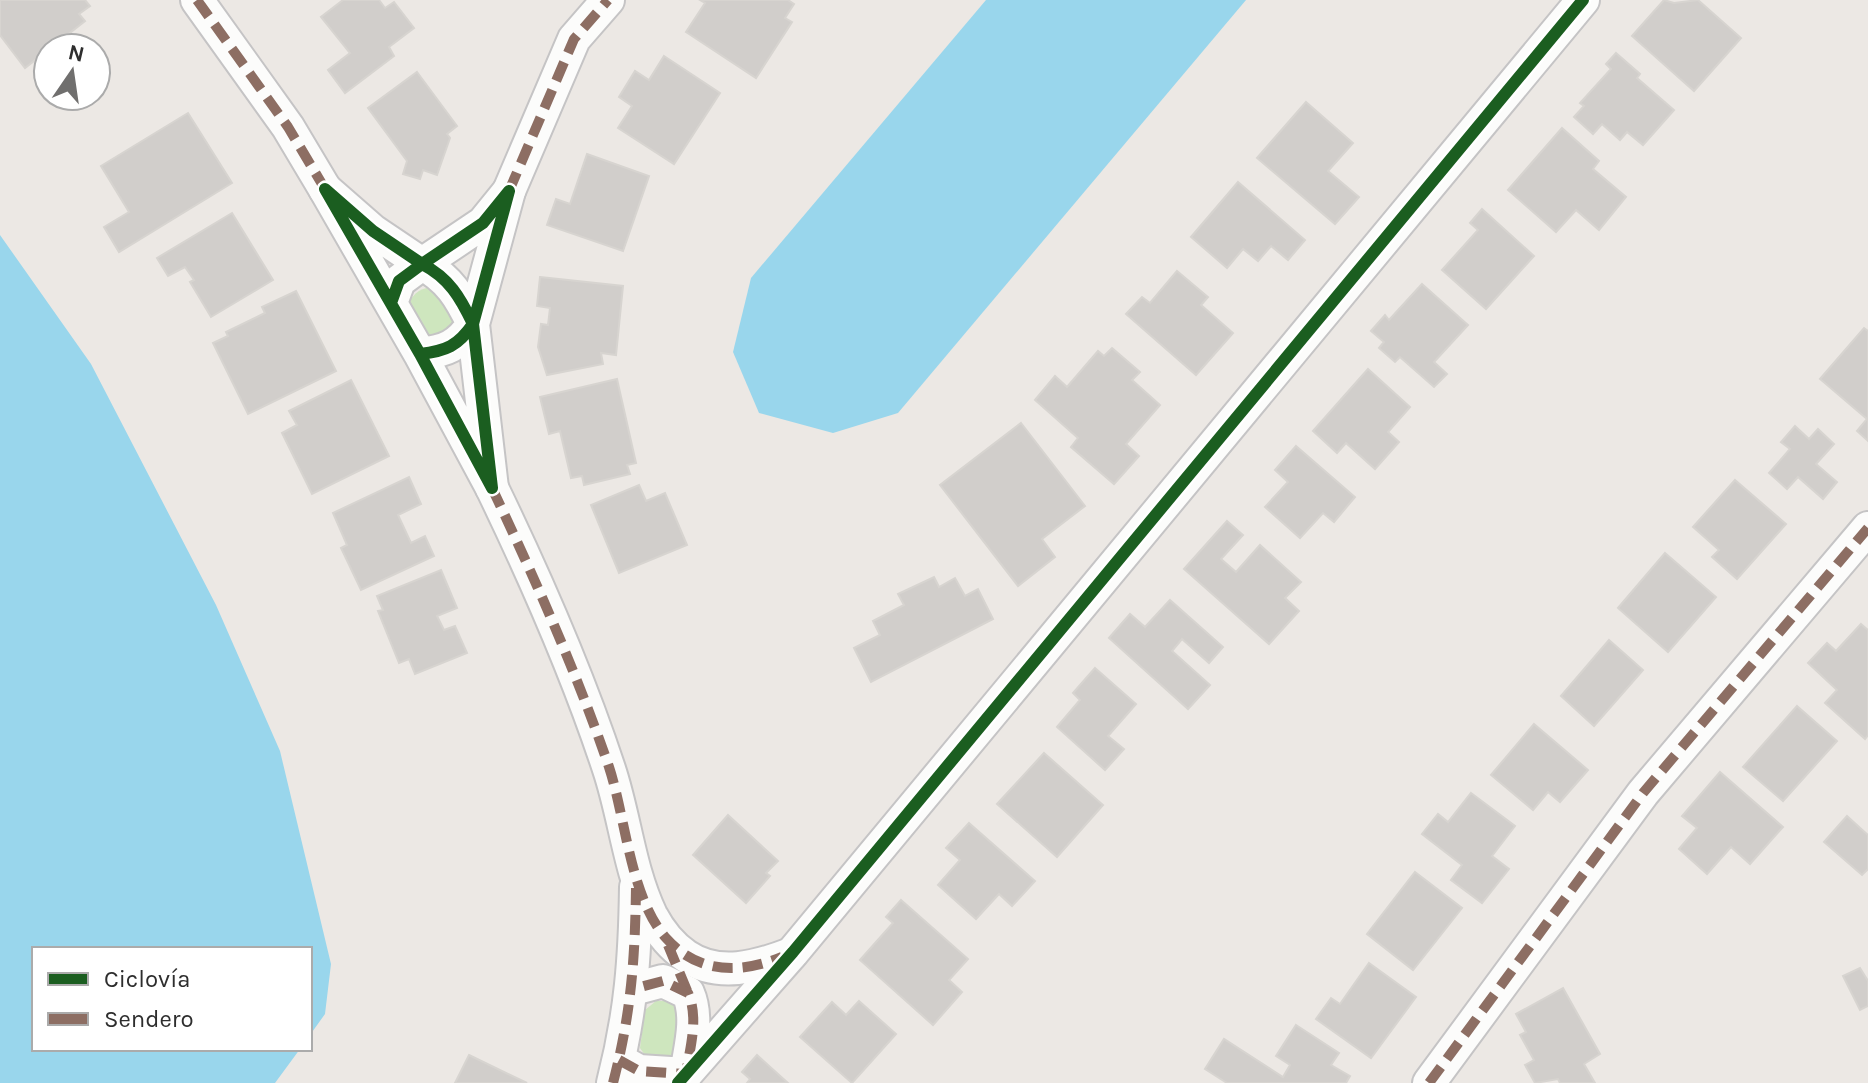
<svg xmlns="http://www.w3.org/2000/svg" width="1868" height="1083" font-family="Karla,sans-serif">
<rect width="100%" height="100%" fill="#ece8e4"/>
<g fill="#cee6be">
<path d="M 431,287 L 441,291 L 456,327 L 428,341 L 407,307 C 412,295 418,289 431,287 Z"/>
<polygon points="656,1001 671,1001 680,1012 678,1051 669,1061 647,1058 640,1048 645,1010"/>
</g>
<g fill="#99d6ec">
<polygon points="986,0 1246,0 898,413 833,433 759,413 733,352 751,278"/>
<polygon points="0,235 91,364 216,605 280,751 331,964 325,1014 310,1035 310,949 34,949 34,1049 300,1049 275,1083 0,1083"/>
</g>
<g fill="#d1cecb" stroke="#d7d4d0" stroke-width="2">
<polygon points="0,0 85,0 90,6 79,14 85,21 25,68 0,35"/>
<polygon points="343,0 379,0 385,8 394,2 414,28 389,47 394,56 345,93 328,70 350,53 321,17"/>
<polygon points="700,0 788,0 794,4 785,18 792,22 756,78 686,32 705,3"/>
<polygon points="1664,0 1674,3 1698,0 1741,38 1694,91 1632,36"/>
<polygon points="1616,53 1640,74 1637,78 1674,110 1643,145 1627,132 1620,140 1602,124 1593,134 1574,117 1584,106 1580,103 1611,69 1606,64"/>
<polygon points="664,56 720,93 674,164 618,128 632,106 619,97 635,71 649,80"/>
<polygon points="417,72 457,126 447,134 450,138 437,175 423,170 420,179 403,174 407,161 368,108"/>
<polygon points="1306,102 1353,143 1328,171 1359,197 1335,224 1257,158"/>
<polygon points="188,113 232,183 119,252 104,227 129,212 101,166"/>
<polygon points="1562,128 1599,161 1593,169 1626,197 1599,230 1576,210 1556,232 1508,190"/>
<polygon points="587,154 649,176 623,251 547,225 556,199 570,204"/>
<polygon points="1238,182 1305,240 1288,260 1271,246 1258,261 1243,249 1227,268 1191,237"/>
<polygon points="1482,209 1534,256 1486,309 1442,270 1478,230 1470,223"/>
<polygon points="232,213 273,280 211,317 190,282 194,280 185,267 168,276 157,258"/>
<polygon points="1177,271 1208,297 1201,305 1233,333 1196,375 1126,314 1142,297 1150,303"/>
<polygon points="540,277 623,286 616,355 601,353 603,364 547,375 538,347 541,324 548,325 550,308 537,306"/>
<polygon points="1422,284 1468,325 1434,362 1447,374 1434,387 1400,357 1395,362 1379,348 1384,342 1371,331 1385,315 1389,320"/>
<polygon points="296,291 336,371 248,414 213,343 228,336 226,332 265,313 262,307"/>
<polygon points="1864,328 1868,331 1868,441 1857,431 1867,419 1820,379"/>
<polygon points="1112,348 1140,372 1132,380 1160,405 1126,444 1139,456 1114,484 1071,447 1078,438 1035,400 1055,376 1067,387 1098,351 1104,356"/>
<polygon points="1368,369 1410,407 1388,432 1399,442 1375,469 1346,443 1337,453 1313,431"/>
<polygon points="617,379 636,463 627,465 630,474 584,485 582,476 571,478 560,431 549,434 540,397"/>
<polygon points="351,380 389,456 312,494 282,433 297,425 289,411"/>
<polygon points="1021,423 1085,506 1042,539 1055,557 1018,586 940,485"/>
<polygon points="1795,426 1809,439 1818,429 1834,444 1816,464 1837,482 1823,499 1798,477 1787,489 1769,473 1790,449 1781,442"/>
<polygon points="1296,446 1355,497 1334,522 1323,513 1300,538 1265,507 1288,482 1275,470"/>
<polygon points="409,477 421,504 398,515 411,543 425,536 434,556 361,590 341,548 347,545 333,513"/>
<polygon points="1735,480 1786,524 1737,579 1712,557 1719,550 1693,527"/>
<polygon points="639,485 646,501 665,493 687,545 619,573 591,505"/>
<polygon points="1227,521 1243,535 1221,559 1236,572 1260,545 1301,582 1285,598 1299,611 1269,644 1184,569"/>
<polygon points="1665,553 1716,597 1668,652 1618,608"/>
<polygon points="441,570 457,608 437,616 444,630 455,626 467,653 415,674 409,659 399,663 378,611 383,610 377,596"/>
<polygon points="934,577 939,587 955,578 965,596 978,589 993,619 871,682 854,648 880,635 873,621 904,605 898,594"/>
<polygon points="1170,600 1223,647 1209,663 1182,639 1172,651 1210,685 1188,709 1109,638 1130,614 1145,627"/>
<polygon points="1861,624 1868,630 1868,735 1865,739 1825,703 1837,690 1808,663 1827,643 1836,651"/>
<polygon points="1609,640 1643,670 1594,726 1561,696"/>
<polygon points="1095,668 1136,704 1108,736 1124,749 1105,770 1057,727 1080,700 1073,693"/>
<polygon points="1797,706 1837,741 1783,801 1743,767"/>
<polygon points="1534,724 1588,770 1560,802 1548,792 1533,810 1491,775"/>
<polygon points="1044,753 1103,805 1057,857 997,804"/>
<polygon points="1720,772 1783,827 1750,864 1731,847 1707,874 1679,849 1697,828 1682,816"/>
<polygon points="1471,793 1515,826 1492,856 1509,869 1482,903 1451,880 1462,865 1422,834 1438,814 1448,822"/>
<polygon points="728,815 778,861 766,873 770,876 746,903 693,855"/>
<polygon points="1847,816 1868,835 1868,869 1862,875 1824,842"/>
<polygon points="969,823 1035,881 1012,906 999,894 976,919 938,885 960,860 946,848"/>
<polygon points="1415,872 1462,908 1413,970 1367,934"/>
<polygon points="901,900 968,959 949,980 962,992 933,1025 860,960 893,923 886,917"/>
<polygon points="1369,963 1416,997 1371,1058 1316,1019 1331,998 1340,1004"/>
<polygon points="1860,968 1868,981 1868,1006 1860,1010 1843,976"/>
<polygon points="1563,988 1600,1054 1584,1064 1595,1083 1560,1083 1558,1079 1535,1083 1525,1065 1534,1060 1520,1035 1526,1032 1516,1014"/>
<polygon points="859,1001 896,1034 852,1083 800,1037 832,1002 846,1015"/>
<polygon points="1296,1025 1339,1053 1331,1065 1350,1076 1346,1083 1227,1083 1205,1069 1224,1039 1283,1077 1290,1065 1276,1056"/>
<polygon points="469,1055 527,1083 455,1083"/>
<polygon points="757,1055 788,1083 747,1083 750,1079 742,1072"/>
</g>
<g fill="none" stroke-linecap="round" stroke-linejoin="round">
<g stroke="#c5c4c5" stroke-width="36">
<g id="minor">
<polyline points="197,0 288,127 325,189"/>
<polyline points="509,191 574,39 608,0"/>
<path d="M 391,303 L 399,281 L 422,264 C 449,278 460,297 473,324 C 458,346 446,351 420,354 L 325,189 L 373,231 L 422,264 L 483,223 L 509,191 L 473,324 L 492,488 L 420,354"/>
<path d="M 492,488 C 536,579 577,672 609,769 C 625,817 629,869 651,915 C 659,930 671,946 686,956 C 718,978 757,967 791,954"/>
<path d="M 619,1060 L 639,1071 L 686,1074 C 690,1047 699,1018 688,993 L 663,981 L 633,989"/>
<path d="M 613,1083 C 631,1013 635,959 636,887"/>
<polyline points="678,1083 793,952 1583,0"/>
<polyline points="1429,1083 1643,793 1868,528"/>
</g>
</g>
<use href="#minor" stroke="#fcfcfb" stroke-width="32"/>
<g stroke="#8d6e63" stroke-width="10" stroke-dasharray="20 10" stroke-linecap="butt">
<polyline points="197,0 288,127 325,189"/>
<polyline points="509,191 574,39 608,0"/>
<path d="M 492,488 C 535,579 576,671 609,767 C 626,819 630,897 666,938 C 698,974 740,974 782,957"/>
<polyline points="668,945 688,993"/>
<path d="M 619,1060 L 639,1071 L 686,1074 C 690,1047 699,1018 688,993 L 663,981 L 633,989"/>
<path d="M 613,1083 C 631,1014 635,960 636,888"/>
<polyline points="1429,1083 1643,793 1868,528"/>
</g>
<g stroke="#fff" stroke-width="17">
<g id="cycleway">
<path d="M 391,303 L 399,281 L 422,264 C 449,278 460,297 473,324 C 458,346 446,351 420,354 L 325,189 L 373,231 L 422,264 L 483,223 L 509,191 L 473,324 L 492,488 L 420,354"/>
<polyline points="678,1083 793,952 1583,0"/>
</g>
</g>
<use href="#cycleway" stroke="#1b5e20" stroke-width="12"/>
</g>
<rect x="32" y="947" width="280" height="104" fill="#ffffff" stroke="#ababab" stroke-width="2"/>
<rect x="48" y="973" width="40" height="12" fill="#1b5e20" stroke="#ababab" stroke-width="2"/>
<text x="104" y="987" font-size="24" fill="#2e2e2e">Ciclovía</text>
<rect x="48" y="1013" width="40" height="12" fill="#8d6e63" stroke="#ababab" stroke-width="2"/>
<text x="104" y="1027" font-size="24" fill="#2e2e2e">Sendero</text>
<g transform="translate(72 72) rotate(13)"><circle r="38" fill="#ffffff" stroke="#ababab" stroke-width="2"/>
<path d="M0-6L14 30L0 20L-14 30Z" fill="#706f6e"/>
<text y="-12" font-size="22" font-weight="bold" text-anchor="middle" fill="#2e2e2e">N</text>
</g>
</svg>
